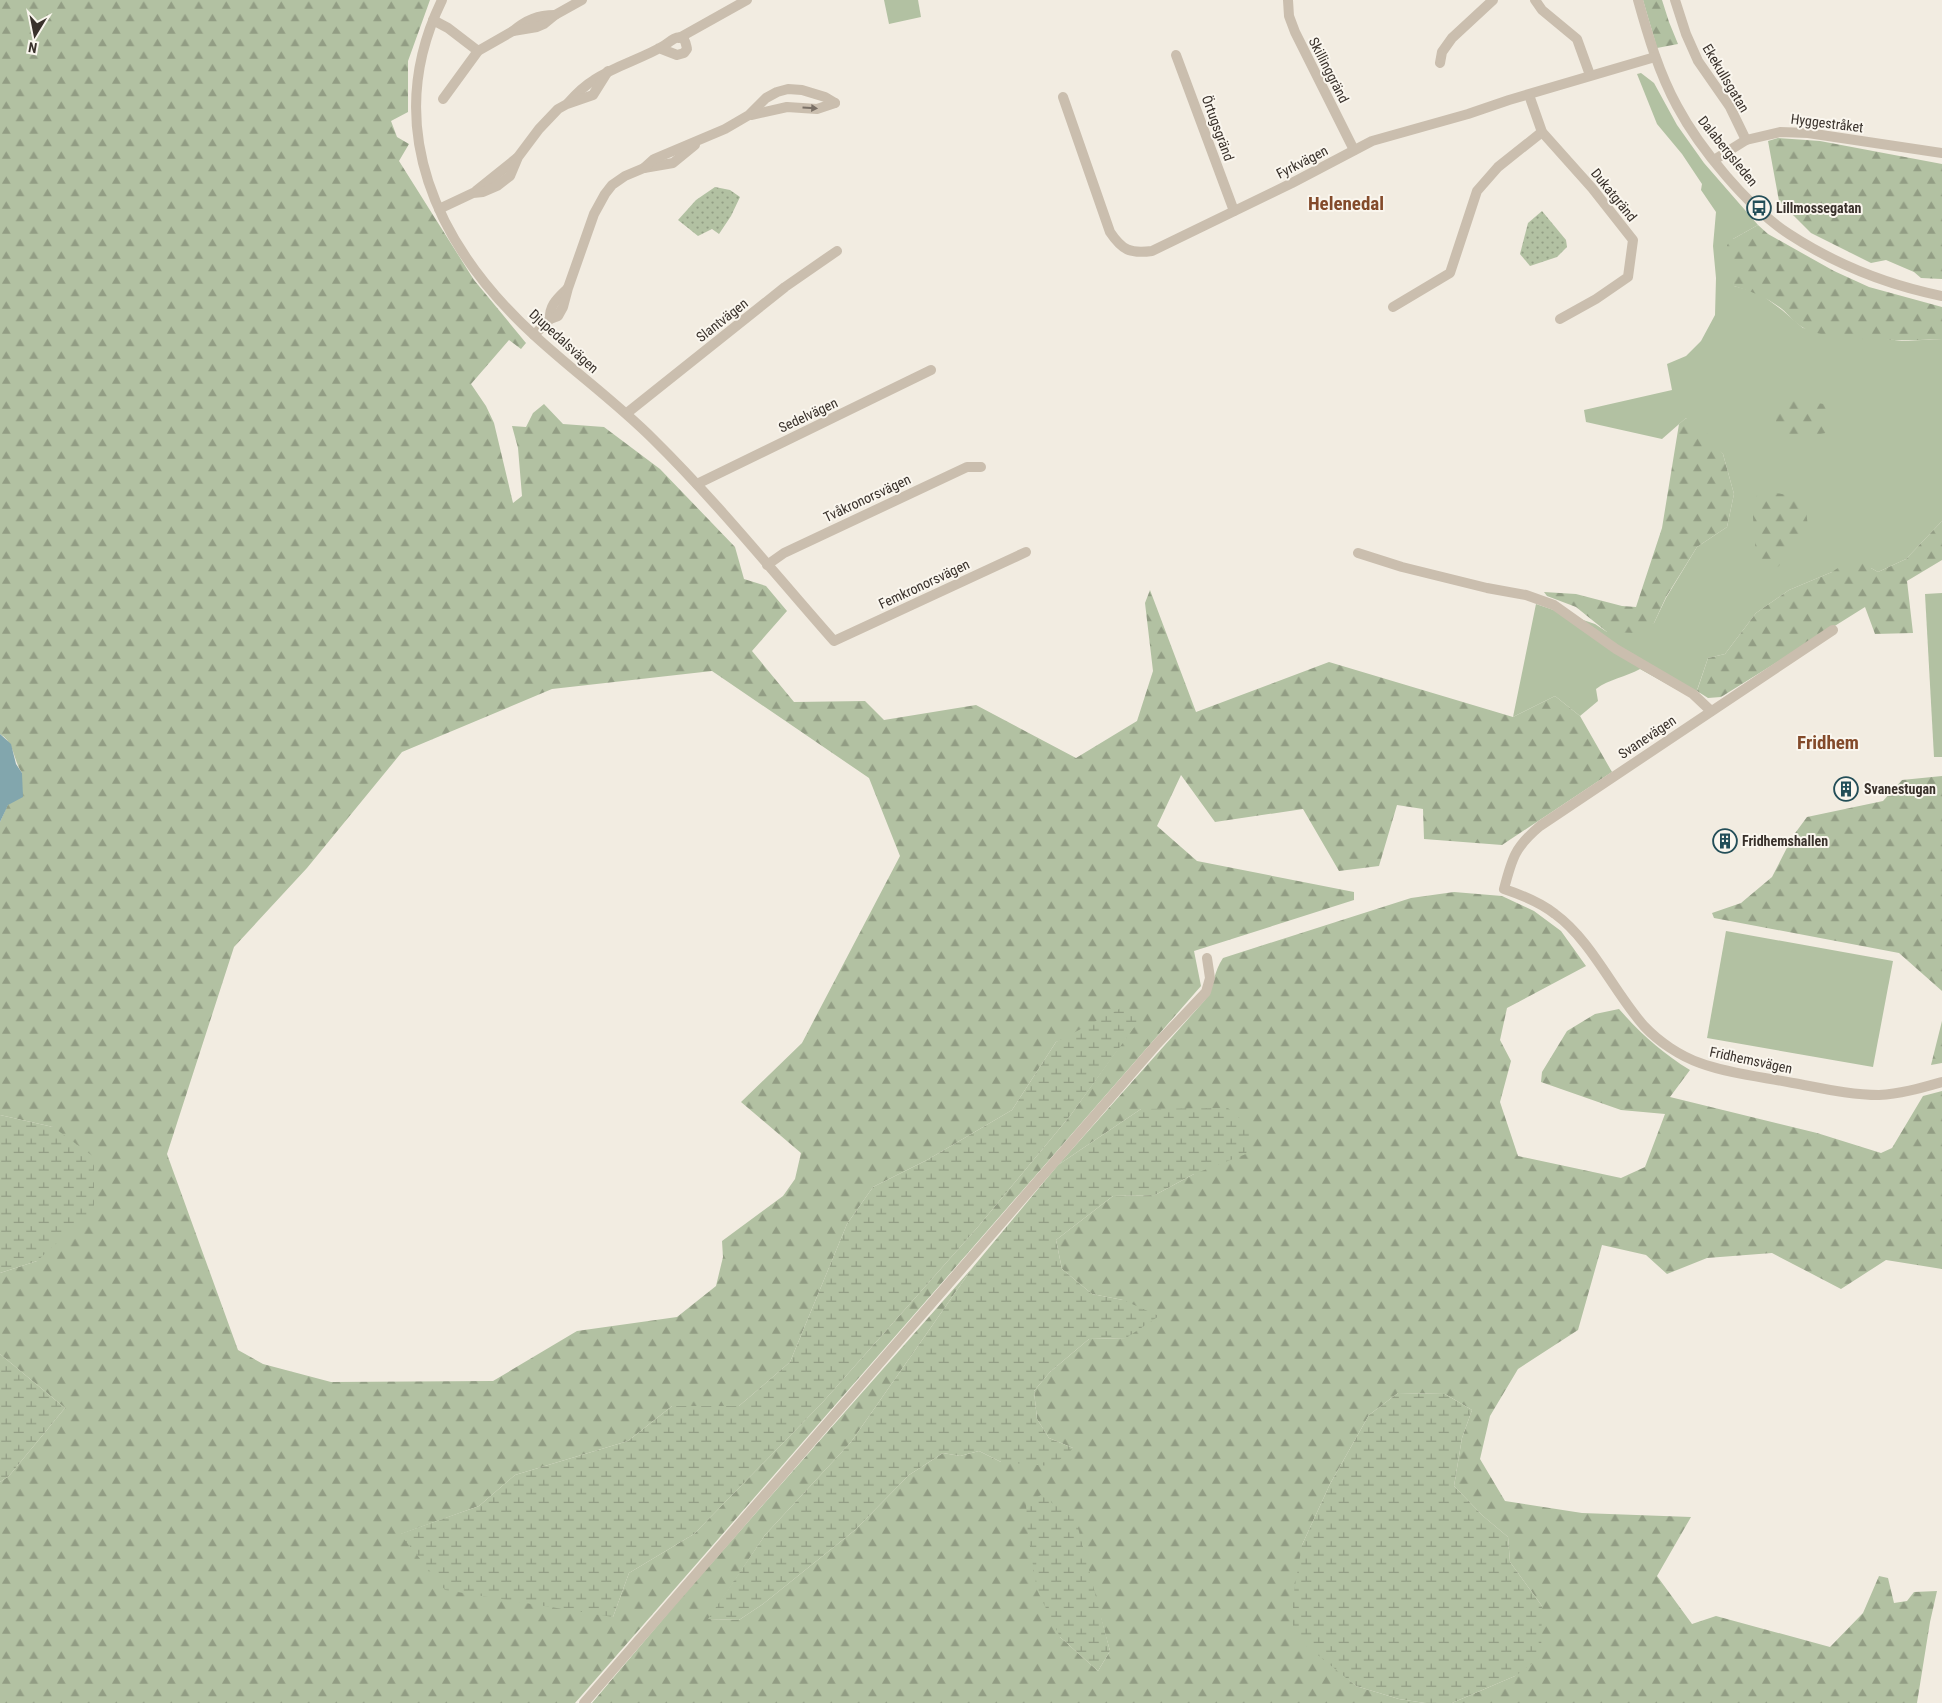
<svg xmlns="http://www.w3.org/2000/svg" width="1942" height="1703" font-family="'Roboto Condensed',sans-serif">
<defs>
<pattern id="forest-firs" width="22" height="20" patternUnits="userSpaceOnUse" patternTransform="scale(1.25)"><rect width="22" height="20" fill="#b2c1a2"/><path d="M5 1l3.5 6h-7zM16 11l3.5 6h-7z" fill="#929d84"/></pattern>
<pattern id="wetland-marsh" width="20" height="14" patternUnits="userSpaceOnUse" patternTransform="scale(1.25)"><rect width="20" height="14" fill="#b2c1a2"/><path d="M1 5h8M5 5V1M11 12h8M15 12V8" fill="none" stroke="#929d84"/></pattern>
<pattern id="park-dots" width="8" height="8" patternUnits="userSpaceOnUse" patternTransform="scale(1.25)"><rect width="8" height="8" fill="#b2c1a2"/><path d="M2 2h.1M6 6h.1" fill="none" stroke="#929d84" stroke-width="1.8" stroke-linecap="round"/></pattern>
</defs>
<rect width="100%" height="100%" fill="#f2ece1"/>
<g fill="#b2c1a2">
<polygon points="884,0 918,0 921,17 889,24"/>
<path d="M 1641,73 L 1654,83 L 1677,125 L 1704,163 L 1758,225 L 1733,239 L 1734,286 L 1759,293 L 1782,310 L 1803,328 L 1902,341 L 1942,339 L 1942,521 L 1906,559 L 1878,572 L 1871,568 L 1832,572 L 1789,590 L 1756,613 L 1725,654 L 1708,658 L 1694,699 L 1640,669 C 1626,677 1609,679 1596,689 L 1598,701 L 1580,716 L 1555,696 L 1513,717 L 1536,604 L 1595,624 L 1607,632 L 1654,623 L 1666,598 L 1697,547 L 1727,527 L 1734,494 L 1723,454 L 1686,418 L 1662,439 L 1586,422 L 1584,410 L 1672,390 L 1667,364 L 1686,356 L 1701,341 L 1715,315 L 1716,278 L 1713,246 L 1716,212 L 1701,190 L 1702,184 L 1682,154 L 1657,124 L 1637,74 Z"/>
<polygon points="1942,593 1942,757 1934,757 1925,594"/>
<polygon points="1726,931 1893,961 1873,1067 1707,1038"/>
</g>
<g fill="url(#forest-firs)" fill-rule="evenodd">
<path d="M 0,0 L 430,0 L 408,61 L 408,112 L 391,121 L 397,137 L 409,144 L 399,161 L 474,280 L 526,343 L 521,349 L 509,340 L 471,384 L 486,406 L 494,423 L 513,503 L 522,496 L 518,448 L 512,426 L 526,427 L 533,413 L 544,404 L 563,424 L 604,427 L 660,469 L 735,547 L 744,579 L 766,586 L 787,611 L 752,651 L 794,702 L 865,701 L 884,720 L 976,705 L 1076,758 L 1137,721 L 1153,671 L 1145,603 L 1150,590 L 1196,712 L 1329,662 L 1513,717 L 1555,696 L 1580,716 L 1612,772 L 1502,845 L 1424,839 L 1423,809 L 1397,805 L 1379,866 L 1339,871 L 1303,809 L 1215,822 L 1181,775 L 1157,826 L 1197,861 L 1354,892 L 1354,900 L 1194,951 L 1201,986 L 575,1703 L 0,1703 L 0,1482 L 9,1476 L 65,1408 L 0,1354 L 0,1273 L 37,1261 L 53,1127 L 0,1115 L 0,822 L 22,773 C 13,760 15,743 0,734 ZM 712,671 L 869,778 L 900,856 L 802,1043 L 741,1102 L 801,1153 L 795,1179 L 783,1196 L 722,1241 L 723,1257 L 716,1286 L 677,1317 L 577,1331 L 493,1381 L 331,1382 L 263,1364 L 238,1350 L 167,1154 L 234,947 L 307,868 L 402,752 L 552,689 ZM 1142,1015 L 1070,1116 L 977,1228 L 822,1403 L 694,1534 L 629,1573 L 613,1617 L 401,1534 L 479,1506 L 515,1475 L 628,1441 L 672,1406 L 739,1406 L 790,1362 L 847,1224 L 873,1187 L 927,1160 L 1012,1110 L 1056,1042 Z"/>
<polygon points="1643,0 1662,0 1669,22 1678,44 1657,48"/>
<polygon points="1778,138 1820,141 1942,164 1942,279 1921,278 1914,272 1886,260 1871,263 1811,233 1779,201 1768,141"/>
<path d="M 1758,225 L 1768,234 L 1834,271 L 1869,287 L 1942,307 L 1942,339 C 1914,341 1823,342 1802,327 C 1794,322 1789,315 1782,309 C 1766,297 1753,292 1734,286 L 1727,245 L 1733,239 Z"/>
<polygon points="1784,398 1824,404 1829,416 1826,433 1804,437 1788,436 1776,424 1775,407"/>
<polygon points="1686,418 1701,426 1723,454 1734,494 1727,527 1697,547 1666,597 1654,623 1638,633 1607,632 1576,607 1547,596 1544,592 1576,594 1622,606 1636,607 1662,528 1679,424"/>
<polygon points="1765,491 1787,495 1806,510 1808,527 1801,539 1789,545 1779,566 1768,573 1757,568 1753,517 1757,495"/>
<polygon points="1942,521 1942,560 1907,581 1913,633 1875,634 1865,607 1721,697 1708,698 1697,691 1708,658 1725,654 1756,613 1789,590 1832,572 1848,561 1870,558 1871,568 1878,572 1906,559"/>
<polygon points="1942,776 1942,1063 1931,1065 1942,1021 1942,991 1899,953 1714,918 1712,913 1741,903 1772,877 1793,836 1807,817 1883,801 1902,780"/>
<path d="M 1454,892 L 1502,896 L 1534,911 L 1561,931 L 1586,966 L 1507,1008 L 1500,1040 L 1511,1061 L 1500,1102 L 1518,1156 L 1621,1178 L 1645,1167 L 1665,1114 L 1621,1110 L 1541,1082 L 1542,1072 L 1567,1031 L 1595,1014 L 1619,1009 C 1641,1034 1662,1053 1690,1070 L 1670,1097 L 1817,1133 L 1881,1153 L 1892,1148 L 1923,1096 L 1942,1091 L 1942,1269 L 1886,1260 L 1841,1289 L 1772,1253 L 1707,1258 L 1667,1274 L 1646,1255 L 1602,1245 L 1578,1330 L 1518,1369 L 1490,1416 L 1480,1459 L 1505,1501 L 1582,1513 L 1691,1517 L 1657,1576 L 1692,1624 L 1716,1616 L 1830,1647 L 1863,1613 L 1879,1576 L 1888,1578 L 1894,1603 L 1907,1601 L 1914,1592 L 1937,1591 L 1930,1622 L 1917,1703 L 1452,1703 L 1515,1676 L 1542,1606 L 1510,1562 L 1508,1537 L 1483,1516 L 1454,1486 L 1462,1438 L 1472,1410 L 1445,1394 L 1398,1393 L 1369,1415 L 1330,1484 L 1302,1545 L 1332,1665 L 1356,1686 L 1399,1699 L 1425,1703 L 592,1703 L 680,1599 L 973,1267 L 851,1442 L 765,1535 L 709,1619 L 739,1620 L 763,1604 L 855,1530 L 909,1475 L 943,1453 L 960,1456 L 979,1451 L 1001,1462 L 1073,1448 L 1049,1438 L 1037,1419 L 1034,1391 L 1050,1372 L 1089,1339 L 1126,1338 L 1123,1300 L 1092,1294 L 1062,1269 L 1056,1240 L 1113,1196 L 1155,1195 L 1194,1174 L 1141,1109 L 1058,1165 L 1205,1000 C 1214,986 1214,971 1223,958 L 1411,898 ZM 1101,1618 L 1110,1651 L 1098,1671 L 1060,1637 Z"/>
</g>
<g fill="url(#wetland-marsh)">
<polygon points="1121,1008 1143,1015 1070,1116 977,1228 822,1403 694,1534 629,1573 613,1617 445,1590 400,1534 479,1506 515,1475 628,1441 672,1406 739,1406 790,1362 847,1224 873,1187 927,1160 1012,1110 1056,1042"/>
<polygon points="1228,1108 1252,1129 1246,1154 1194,1174 1155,1195 1113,1196 1056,1240 1062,1269 1092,1294 1123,1300 1159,1316 1126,1338 1089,1339 1050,1372 1034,1391 1037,1419 1049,1438 1073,1448 1067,1455 1050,1466 1001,1462 979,1451 960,1456 943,1453 909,1475 855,1530 763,1604 739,1620 708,1619 765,1535 851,1442 973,1267 1058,1165 1141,1109"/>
<polygon points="0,1115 53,1127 94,1157 94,1209 37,1261 0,1273"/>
<polygon points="0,1354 65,1408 9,1476 0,1482"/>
<polygon points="1398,1393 1445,1394 1472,1410 1462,1438 1454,1486 1483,1516 1508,1537 1510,1562 1542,1606 1541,1657 1515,1676 1452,1703 1425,1703 1399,1699 1356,1686 1293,1635 1293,1598 1302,1545 1330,1484 1369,1415"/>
<polygon points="1041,1495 1076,1520 1110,1651 1098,1671 1060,1637 1037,1590 1028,1534 1026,1504"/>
</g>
<g fill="url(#park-dots)">
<polygon points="715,187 730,190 740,197 731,216 719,234 712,229 698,236 678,220 696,200"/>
<polygon points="1542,211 1566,240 1567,247 1557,257 1530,266 1520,254 1528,223"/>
</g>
<polygon fill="#82a6ad" points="0,734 11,744 16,764 22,773 23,797 8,805 0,822"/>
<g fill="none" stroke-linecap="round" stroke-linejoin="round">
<g stroke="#cabeae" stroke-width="10">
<path d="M 442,0 C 380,127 437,246 534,335 C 573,371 616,402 653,439 C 717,502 774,573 834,641 L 1026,552"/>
<polyline points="1288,0 1289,16 1295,32 1354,150"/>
<polyline points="1535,0 1542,10 1577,39 1590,75"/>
<path d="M 1638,0 C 1648,36 1659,73 1677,106 C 1700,149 1748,207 1789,234 C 1835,264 1888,285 1942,296"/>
<polyline points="1675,0 1686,34 1698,61 1730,107 1746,140"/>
<polyline points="433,20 448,28 478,51"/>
<path d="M 513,31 C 526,20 538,15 555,15"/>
<polyline points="679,38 747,0"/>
<polyline points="1176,55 1234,211"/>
<polyline points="1440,63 1442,52 1452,38 1493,0"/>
<polyline points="1529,95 1542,132 1592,188 1633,240 1628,277 1596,299 1560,319"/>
<path d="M 1063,97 L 1110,232 C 1122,250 1130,254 1152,251 L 1292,183 L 1372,141 L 1468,114 L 1509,100 L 1655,57"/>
<polyline points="443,99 478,51 513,31 537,27 544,24 555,15 582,0"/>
<path d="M 568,103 C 576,94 584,86 594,80 C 616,65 642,59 665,45 C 669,42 677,35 682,38 C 686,40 686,45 687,49 L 684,53 L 677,55 L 659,48"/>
<polyline points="751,115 787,107 817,109 835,103"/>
<polyline points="1714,160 1746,140 1780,132 1808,133 1942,153"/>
<polyline points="644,168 673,163 695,145"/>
<polyline points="476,191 517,158"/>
<polyline points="439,209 473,193 483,192 497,186 510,176 518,157 539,129 558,109 567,104 593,95 608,71"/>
<polyline points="1393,307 1450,273 1477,191 1498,167 1542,132"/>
<path d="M 550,319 C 549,305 558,298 567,289"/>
<polyline points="534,335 550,319 558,316 563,307 568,288 594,214 605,194 612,185 625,176 644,168 654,159 725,129 749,115 766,98 777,92 788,89 802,90 825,97 835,103"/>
<polyline points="627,413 785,287 837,251"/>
<polyline points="697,484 931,370"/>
<polyline points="1358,553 1402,567 1487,588 1526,595 1554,605 1616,649 1693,694 1711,711"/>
<polyline points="767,565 784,553 967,467 981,467"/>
<path d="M 1833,630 L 1540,826 C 1515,847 1512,858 1504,889 C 1522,895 1540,902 1555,914 C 1591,940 1614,992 1644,1026 C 1659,1042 1680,1056 1700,1063 C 1730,1074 1763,1077 1793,1083 C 1821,1088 1850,1095 1879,1095 C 1901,1094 1921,1088 1942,1082"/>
<polyline points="584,1703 1157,1044 1206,992 1210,978 1207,958"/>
</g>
</g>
<defs><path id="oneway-solid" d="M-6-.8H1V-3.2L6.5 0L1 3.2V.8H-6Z" transform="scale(1.25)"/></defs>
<use fill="#7a7066" href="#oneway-solid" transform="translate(810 108) rotate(3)"/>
<defs>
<g id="bus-ring" transform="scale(1.25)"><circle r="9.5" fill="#faf6ee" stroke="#234e58" stroke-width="1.5"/><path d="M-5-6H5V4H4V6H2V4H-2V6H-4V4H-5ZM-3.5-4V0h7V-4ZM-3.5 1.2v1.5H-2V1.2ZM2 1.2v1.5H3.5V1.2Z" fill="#234e58"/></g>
<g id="building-ring" transform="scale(1.25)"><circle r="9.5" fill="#faf6ee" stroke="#234e58" stroke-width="1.5"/><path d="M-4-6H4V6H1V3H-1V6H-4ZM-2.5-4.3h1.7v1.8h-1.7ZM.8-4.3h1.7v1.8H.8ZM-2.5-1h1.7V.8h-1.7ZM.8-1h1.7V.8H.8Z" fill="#234e58"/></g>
</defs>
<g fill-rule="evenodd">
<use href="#bus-ring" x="1759" y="208"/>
<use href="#building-ring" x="1846" y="789"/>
<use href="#building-ring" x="1725" y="841"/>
</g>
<g text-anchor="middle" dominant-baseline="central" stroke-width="4" stroke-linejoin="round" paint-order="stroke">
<g font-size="14" fill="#39312b" stroke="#faf6ee">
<text transform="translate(1329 70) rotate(63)">Skillinggränd</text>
<text transform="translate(1726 78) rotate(59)">Ekekullsgatan</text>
<text transform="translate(1827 123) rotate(7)">Hyggestråket</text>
<text transform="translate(1218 128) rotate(70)">Örtugsgränd</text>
<text transform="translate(1728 151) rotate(51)">Dalabergsleden</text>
<text transform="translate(1302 162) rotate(-27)">Fyrkvägen</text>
<text transform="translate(1614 195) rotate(51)">Dukatgränd</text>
<text transform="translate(722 320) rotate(-38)">Slantvägen</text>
<text transform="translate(564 341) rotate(42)">Djupedalsvägen</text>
<text transform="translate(808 415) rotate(-25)">Sedelvägen</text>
<text transform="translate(867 498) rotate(-25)">Tvåkronorsvägen</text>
<text transform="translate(924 584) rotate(-25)">Femkronorsvägen</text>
<text transform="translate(1647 737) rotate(-34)">Svanevägen</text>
<text transform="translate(1751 1060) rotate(12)">Fridhemsvägen</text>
</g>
<g font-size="14" font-weight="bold" fill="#39312b" stroke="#faf6ee" text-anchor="start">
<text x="1776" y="208">Lillmossegatan</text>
<text x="1864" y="789">Svanestugan</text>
<text x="1742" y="841">Fridhemshallen</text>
</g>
<g font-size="19" font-weight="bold" fill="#834a2a" stroke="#faf6ee">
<text x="1346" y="203">Helenedal</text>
<text x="1828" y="742">Fridhem</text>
</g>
</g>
<g transform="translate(35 35) rotate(190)" stroke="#faf6ee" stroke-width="4" paint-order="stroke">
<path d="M0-4L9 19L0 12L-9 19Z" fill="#39312b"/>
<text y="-8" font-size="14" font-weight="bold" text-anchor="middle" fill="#39312b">N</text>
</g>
</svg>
